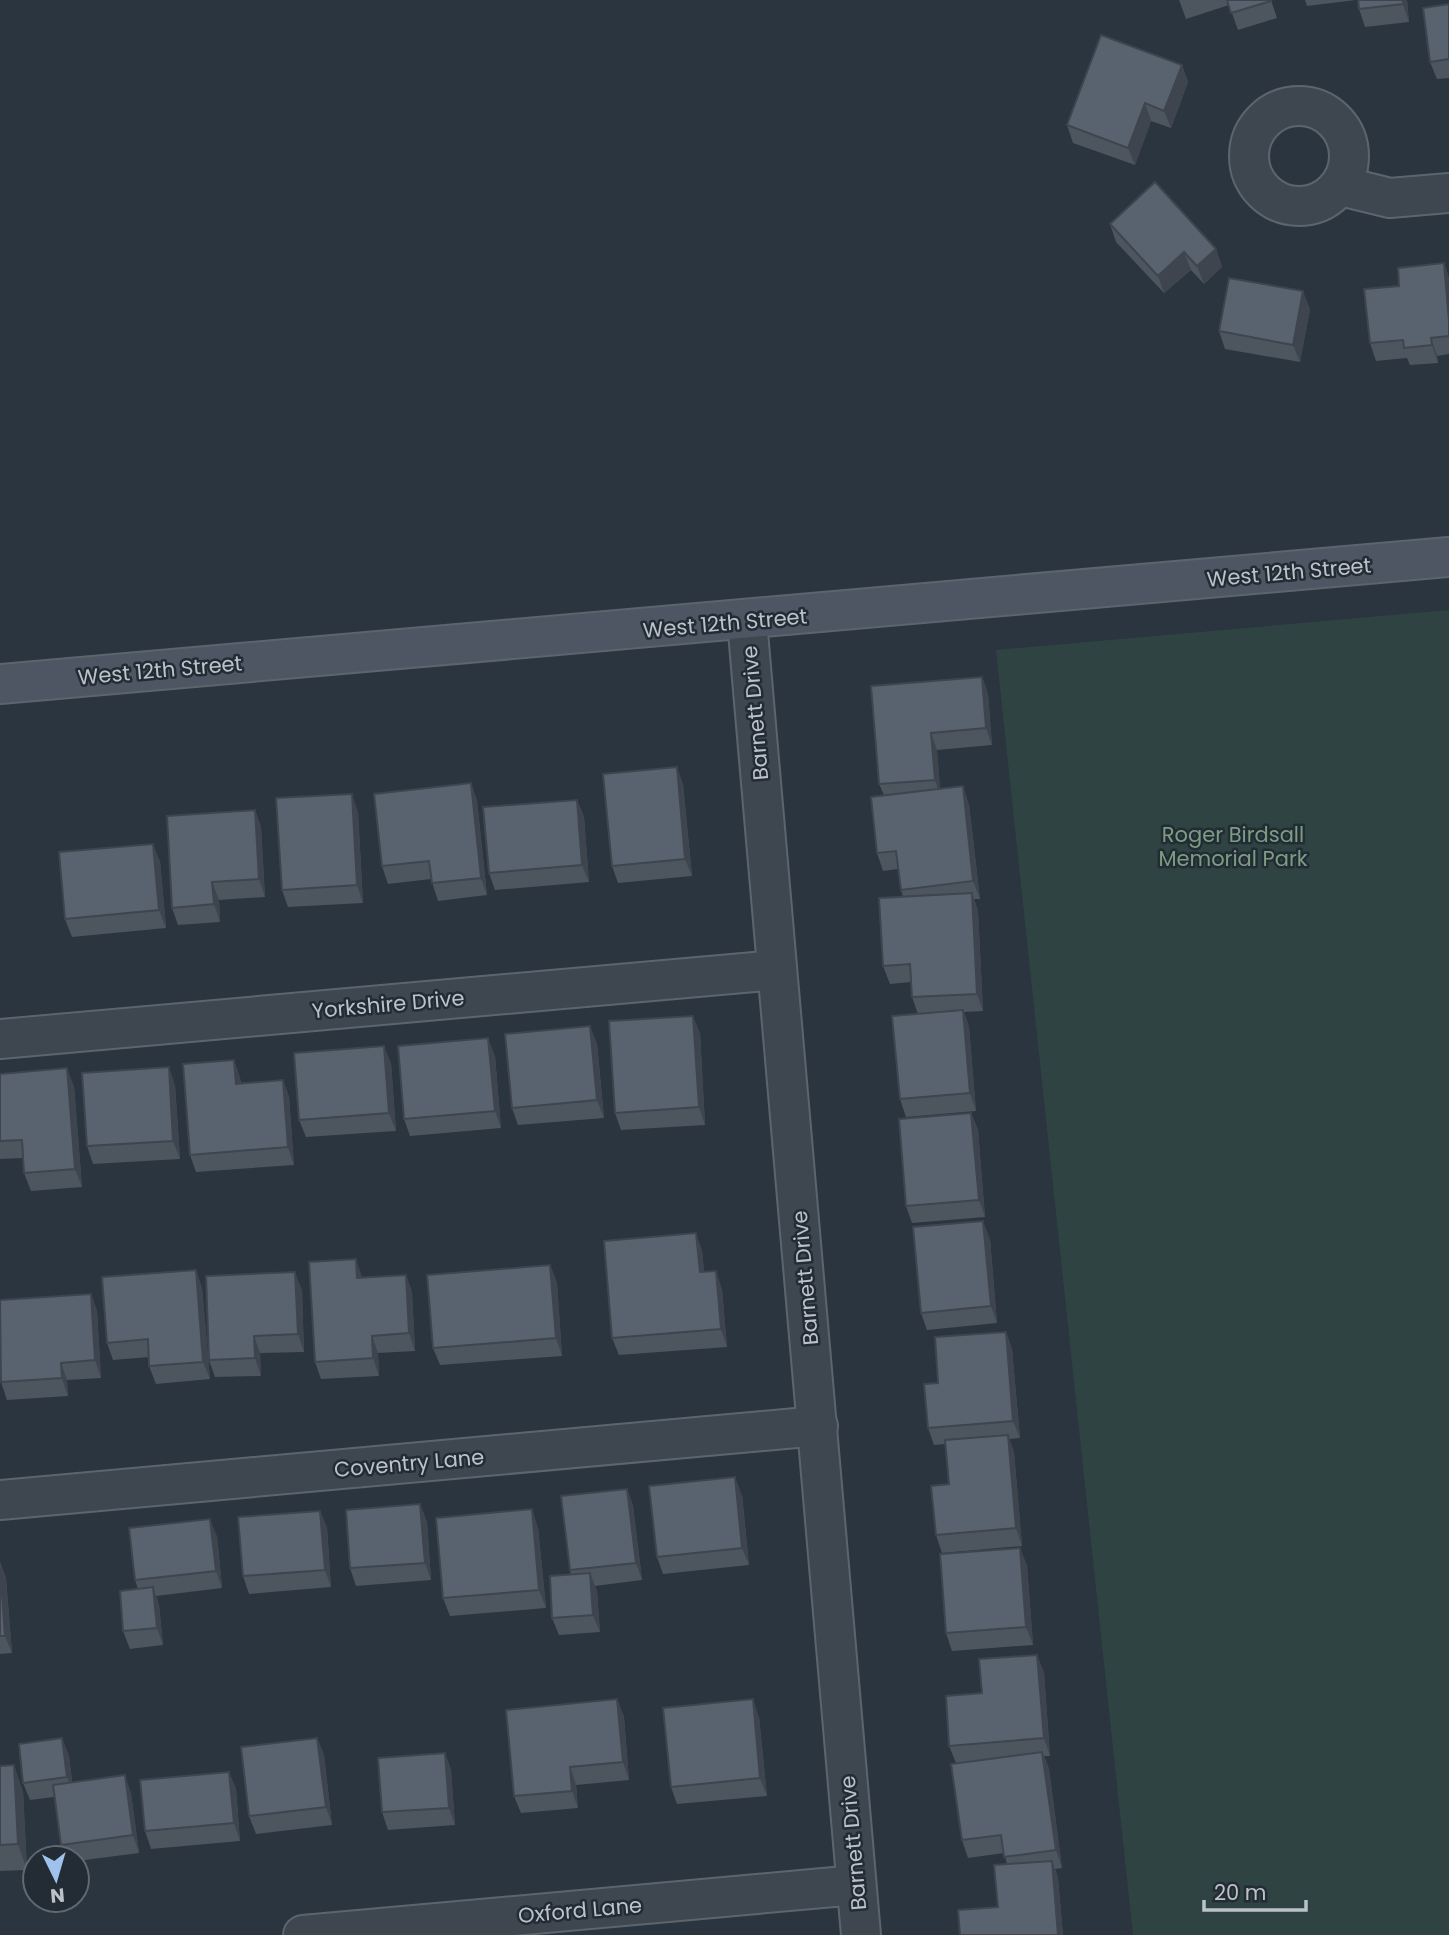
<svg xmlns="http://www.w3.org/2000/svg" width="1449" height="1935" font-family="Poppins,sans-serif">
<rect width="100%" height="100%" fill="#2a353f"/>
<polygon fill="#2f4442" points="1449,610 1449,1935 1133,1935 996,650"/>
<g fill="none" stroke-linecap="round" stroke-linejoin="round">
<g stroke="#5c656d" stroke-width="42">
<g id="street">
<circle cx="1299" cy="156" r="50"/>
<polyline points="1341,186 1390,198 1449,193"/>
<polyline points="747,621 861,1935"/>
<polyline points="0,1039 776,970"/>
<polyline points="0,1500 818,1426"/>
<polyline points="303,1935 856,1885"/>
</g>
</g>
<g stroke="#5c656d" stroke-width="42">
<polyline id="secondary" points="0,684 1449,557"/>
</g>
<use href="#street" stroke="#3e4750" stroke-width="38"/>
<use href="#secondary" stroke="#4d5662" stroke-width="38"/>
</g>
<g fill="#4d555f">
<polygon points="1179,0 1271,0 1277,18 1238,30 1229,5 1186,19"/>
<polygon points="1305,0 1356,0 1307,6"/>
<polygon points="1407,0 1409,22 1365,27 1359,9"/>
<polygon points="1449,4 1449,78 1437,79 1430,62"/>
<polygon points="1182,65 1188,82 1171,128 1151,121 1135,165 1073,143 1067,125"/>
<polygon points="1110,224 1216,249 1222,267 1204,284 1191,270 1164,293 1116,242"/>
<polygon points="1444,263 1449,278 1449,354 1437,356 1438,363 1410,365 1407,358 1376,361 1370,343 1399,286"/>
<polygon points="1310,309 1300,362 1225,349 1219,331"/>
<polygon points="982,677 988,694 992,745 937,750 940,789 969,804 980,899 974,899 978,911 983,1011 964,1012 969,1027 976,1111 906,1117 900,1099 918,1014 912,997 911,982 890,984 883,966 903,897 901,890 898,869 883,871 877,853 884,795 879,784"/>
<polygon points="471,783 477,801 487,895 438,901 431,879 388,884 382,866"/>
<polygon points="683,784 692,876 618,883 612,866"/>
<polygon points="577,800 584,817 589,882 495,890 489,873"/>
<polygon points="255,810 261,827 265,897 219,900 220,922 178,925 172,908"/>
<polygon points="358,812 363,903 288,907 282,890"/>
<polygon points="160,861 166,928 72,937 65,919"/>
<polygon points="700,1033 705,1125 621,1130 615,1113"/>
<polygon points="597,1043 604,1118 518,1125 512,1108"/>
<polygon points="495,1056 501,1128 410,1136 404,1119"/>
<polygon points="234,1060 240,1078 241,1083 283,1080 289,1097 294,1165 196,1172 190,1155"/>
<polygon points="391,1063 396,1131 306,1137 299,1120"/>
<polygon points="0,1074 74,1086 82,1187 31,1191 24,1173 23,1158 0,1159"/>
<polygon points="175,1085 180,1159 93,1164 87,1146"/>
<polygon points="971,1113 978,1130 985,1217 912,1223 906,1206"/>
<polygon points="990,1239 997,1323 927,1330 921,1313"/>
<polygon points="702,1250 704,1272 722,1289 727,1347 619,1355 612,1338"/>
<polygon points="550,1265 557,1283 562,1356 440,1365 433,1348"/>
<polygon points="406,1275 412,1292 415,1351 378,1353 379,1376 321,1379 315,1362 362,1277"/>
<polygon points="202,1287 210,1379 156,1384 149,1366 149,1357 113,1360 107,1343"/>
<polygon points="302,1290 304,1352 260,1353 261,1376 215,1377 209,1360"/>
<polygon points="91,1294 97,1311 101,1378 67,1380 68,1396 7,1400 1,1382"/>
<polygon points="1006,1332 1012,1349 1020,1438 1009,1439 1014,1452 1022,1546 942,1553 936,1535 949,1484 945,1444 934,1445 928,1428 938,1383"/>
<polygon points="627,1489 633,1506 642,1580 595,1586 597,1591 600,1632 559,1635 552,1618 571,1575 570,1570"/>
<polygon points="742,1495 749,1565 663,1574 657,1557"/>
<polygon points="420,1504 427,1522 431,1580 356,1586 350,1568"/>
<polygon points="320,1511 327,1528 331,1587 249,1594 243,1576"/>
<polygon points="538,1527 546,1608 450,1616 443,1598"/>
<polygon points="217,1536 222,1588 156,1596 159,1605 163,1645 130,1649 123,1631 138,1589 135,1580"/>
<polygon points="0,1562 6,1578 12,1653 0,1654"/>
<polygon points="1027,1565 1033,1645 952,1651 946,1633"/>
<polygon points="1044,1672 1050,1756 1044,1756 1049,1769 1062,1868 1055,1869 1058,1878 1063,1935 960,1935 998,1907 1007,1864 1004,1853 968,1858 962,1840 956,1763 949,1746 982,1693"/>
<polygon points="617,1699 624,1717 629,1780 576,1785 578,1808 521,1813 514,1796"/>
<polygon points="759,1717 767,1796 677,1804 671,1787"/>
<polygon points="62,1738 69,1756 72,1782 131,1793 139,1853 77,1861 77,1858 66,1858 61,1845 54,1797 30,1800 23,1783"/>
<polygon points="317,1738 324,1755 332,1825 256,1834 249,1816"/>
<polygon points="445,1753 451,1770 455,1825 388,1830 382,1812"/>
<polygon points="0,1766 23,1791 27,1870 0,1871"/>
<polygon points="229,1772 236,1789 240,1841 151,1849 145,1831"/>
</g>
<g fill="#3e454e">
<polygon points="1403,0 1407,0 1409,22 1403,4"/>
<polygon points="1182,65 1188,82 1171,128 1164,111"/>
<polygon points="1145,103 1151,121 1135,165 1128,148"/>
<polygon points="1216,249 1222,267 1204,284 1197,266"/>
<polygon points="1184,252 1191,270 1164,293 1158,276"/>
<polygon points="1444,263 1449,278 1449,321"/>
<polygon points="1303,291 1310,309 1300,362 1293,345"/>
<polygon points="1431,338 1437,356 1438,363 1432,345"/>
<polygon points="982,677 988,694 992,745 986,728"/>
<polygon points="931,733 937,750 941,797 935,780"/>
<polygon points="677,767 683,784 692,876 685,859"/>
<polygon points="471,783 477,801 487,895 481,878"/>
<polygon points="963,786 969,804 980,899 973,881"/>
<polygon points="352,794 358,812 363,903 357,885"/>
<polygon points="577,800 584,817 589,882 582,865"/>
<polygon points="255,810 261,827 265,897 259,879"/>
<polygon points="153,844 160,861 166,928 159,910"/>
<polygon points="212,882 219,900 220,922 214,904"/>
<polygon points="972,893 978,911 983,1011 977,994"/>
<polygon points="963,1010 969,1027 976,1111 970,1093"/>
<polygon points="693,1016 700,1033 705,1125 699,1107"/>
<polygon points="590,1026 597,1043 604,1118 597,1100"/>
<polygon points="488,1038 495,1056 501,1128 495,1111"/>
<polygon points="384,1046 391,1063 396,1131 389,1113"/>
<polygon points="234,1060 240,1078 242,1101 236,1084"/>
<polygon points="169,1067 175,1085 180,1159 173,1141"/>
<polygon points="67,1068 74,1086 82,1187 75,1169"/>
<polygon points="283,1080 289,1097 294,1165 288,1147"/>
<polygon points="971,1113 978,1130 985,1217 979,1200"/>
<polygon points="983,1221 990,1239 997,1323 991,1306"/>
<polygon points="696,1233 702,1250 706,1290 700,1272"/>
<polygon points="356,1259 362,1277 364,1295 357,1278"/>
<polygon points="550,1265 557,1283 562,1356 556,1338"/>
<polygon points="196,1270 202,1287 210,1379 203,1362"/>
<polygon points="716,1271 722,1289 727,1347 721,1329"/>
<polygon points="295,1272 302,1290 304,1352 298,1334"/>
<polygon points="406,1275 412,1292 415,1351 409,1333"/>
<polygon points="91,1294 97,1311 101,1378 95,1360"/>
<polygon points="1006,1332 1012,1349 1020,1438 1013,1421"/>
<polygon points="254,1336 260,1353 261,1376 255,1358"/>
<polygon points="372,1336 378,1353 379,1376 373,1358"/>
<polygon points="61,1363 67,1380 68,1396 62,1378"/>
<polygon points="1008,1435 1014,1452 1022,1546 1016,1528"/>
<polygon points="735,1477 742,1495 749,1565 742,1548"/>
<polygon points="627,1489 633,1506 642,1580 636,1563"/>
<polygon points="420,1504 427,1522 431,1580 425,1563"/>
<polygon points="532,1509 538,1527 546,1608 539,1590"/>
<polygon points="320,1511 327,1528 331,1587 325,1570"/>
<polygon points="210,1519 217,1536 222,1588 216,1571"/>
<polygon points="1020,1548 1027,1565 1033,1645 1026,1627"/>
<polygon points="0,1562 6,1578 12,1653 5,1636"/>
<polygon points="590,1573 597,1591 600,1632 593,1615"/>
<polygon points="153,1587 159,1605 163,1645 157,1628"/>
<polygon points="1037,1655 1044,1672 1050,1756 1044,1738"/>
<polygon points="617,1699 624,1717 629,1780 623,1762"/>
<polygon points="753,1699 759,1717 767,1796 760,1778"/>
<polygon points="62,1738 69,1756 74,1795 67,1777"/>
<polygon points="317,1738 324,1755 332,1825 326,1807"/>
<polygon points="1042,1752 1049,1769 1062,1868 1056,1850"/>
<polygon points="445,1753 451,1770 455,1825 449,1808"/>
<polygon points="14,1765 23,1791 27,1870 18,1844"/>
<polygon points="570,1767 576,1785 578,1808 572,1791"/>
<polygon points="229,1772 236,1789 240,1841 234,1823"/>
<polygon points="125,1775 131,1793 139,1853 133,1835"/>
<polygon points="1052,1861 1058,1878 1063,1935 1058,1935"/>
</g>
<g fill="#59636f" stroke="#3e454e" stroke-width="2">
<polygon points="1227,0 1270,0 1271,1 1231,13"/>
<polygon points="1358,0 1403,0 1403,4 1359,9"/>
<polygon points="1449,4 1449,59 1430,62 1423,8"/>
<polygon points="1101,35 1182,65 1164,111 1145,103 1128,148 1067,125"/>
<polygon points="1155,182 1216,249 1197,266 1184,252 1158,276 1110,224"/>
<polygon points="1444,263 1449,321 1449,336 1431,338 1432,345 1404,348 1403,340 1370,343 1364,289 1399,286 1398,268"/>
<polygon points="1229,278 1303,291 1293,345 1219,331"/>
<polygon points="982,677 986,728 931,733 935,780 879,784 871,686"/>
<polygon points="677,767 685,859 612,866 603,774"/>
<polygon points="471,783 481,878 432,883 429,861 382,866 374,794"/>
<polygon points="963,786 973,881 901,890 896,851 877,853 871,797"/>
<polygon points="352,794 357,885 282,890 276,798"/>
<polygon points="577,800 582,865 489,873 483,807"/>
<polygon points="255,810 259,879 212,882 214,904 172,908 167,816"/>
<polygon points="153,844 159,910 65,919 59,852"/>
<polygon points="972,893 977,994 912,997 910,964 883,966 879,898"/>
<polygon points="963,1010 970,1093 900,1099 892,1016"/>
<polygon points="693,1016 699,1107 615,1113 609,1021"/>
<polygon points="590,1026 597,1100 512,1108 505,1034"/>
<polygon points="488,1038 495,1111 404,1119 398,1046"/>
<polygon points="384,1046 389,1113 299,1120 294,1053"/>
<polygon points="234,1060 236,1084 283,1080 288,1147 190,1155 183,1064"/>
<polygon points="169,1067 173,1141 87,1146 82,1073"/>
<polygon points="67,1068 75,1169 24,1173 22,1140 0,1141 0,1074"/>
<polygon points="971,1113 979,1200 906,1206 899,1119"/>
<polygon points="983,1221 991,1306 921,1313 913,1227"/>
<polygon points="696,1233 700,1272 716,1271 721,1329 612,1338 604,1241"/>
<polygon points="356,1259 357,1278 406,1275 409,1333 372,1336 373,1358 315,1362 309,1262"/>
<polygon points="550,1265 556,1338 433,1348 427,1275"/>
<polygon points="196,1270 203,1362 149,1366 148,1339 107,1343 102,1277"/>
<polygon points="295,1272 298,1334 254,1336 255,1358 209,1360 206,1276"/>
<polygon points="91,1294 95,1360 61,1363 62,1378 1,1382 0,1300"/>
<polygon points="1006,1332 1013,1421 928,1428 924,1384 938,1383 935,1337"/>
<polygon points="1008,1435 1016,1528 936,1535 931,1486 949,1484 945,1440"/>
<polygon points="735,1477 742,1548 657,1557 649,1486"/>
<polygon points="627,1489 636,1563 570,1570 561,1496"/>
<polygon points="420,1504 425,1563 350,1568 346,1510"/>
<polygon points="532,1509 539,1590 443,1598 436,1518"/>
<polygon points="320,1511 325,1570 243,1576 238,1517"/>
<polygon points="210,1519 216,1571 135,1580 129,1528"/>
<polygon points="1020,1548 1026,1627 946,1633 940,1554"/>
<polygon points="0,1567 5,1636 0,1636"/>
<polygon points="590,1573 593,1615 552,1618 550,1576"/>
<polygon points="153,1587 157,1628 123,1631 120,1591"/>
<polygon points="1037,1655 1044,1738 949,1746 946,1696 982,1693 979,1659"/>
<polygon points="617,1699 623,1762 570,1767 572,1791 514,1796 506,1710"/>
<polygon points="753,1699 760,1778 671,1787 663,1708"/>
<polygon points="62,1738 67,1777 23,1783 19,1744"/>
<polygon points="317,1738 326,1807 249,1816 241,1747"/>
<polygon points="1042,1752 1056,1850 1004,1857 1001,1835 962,1840 951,1764"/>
<polygon points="445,1753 449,1808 382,1812 378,1758"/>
<polygon points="14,1765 18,1844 0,1845 0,1766"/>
<polygon points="229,1772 234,1823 145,1831 140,1780"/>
<polygon points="125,1775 133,1835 61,1845 53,1785"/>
<polygon points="1052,1861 1058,1935 960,1935 958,1910 998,1907 994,1865"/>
</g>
<g text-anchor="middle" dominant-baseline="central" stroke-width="5" stroke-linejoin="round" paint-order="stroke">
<g font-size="21" fill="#bbc2ca" stroke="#232c35">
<text transform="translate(1289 572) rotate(-5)">West 12th Street</text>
<text transform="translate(725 623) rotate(-5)">West 12th Street</text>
<text transform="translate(160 670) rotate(-5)">West 12th Street</text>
<text transform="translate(755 713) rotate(-95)">Barnett Drive</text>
<text transform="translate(388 1004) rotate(-5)">Yorkshire Drive</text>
<text transform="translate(805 1278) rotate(-95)">Barnett Drive</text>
<text transform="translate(409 1463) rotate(-5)">Coventry Lane</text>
<text transform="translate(853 1843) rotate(-95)">Barnett Drive</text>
<text transform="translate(580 1910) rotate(-5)">Oxford Lane</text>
</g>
<g font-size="21" fill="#7c9d81" stroke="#232c35">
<text x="1233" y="834">Roger Birdsall<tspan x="1233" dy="24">Memorial Park</tspan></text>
</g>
</g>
<g transform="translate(56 1879) rotate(175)"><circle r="33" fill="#232c35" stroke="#606871" stroke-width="2"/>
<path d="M0-5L12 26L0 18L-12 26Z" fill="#9ec2ec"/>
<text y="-10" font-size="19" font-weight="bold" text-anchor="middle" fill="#bbc2ca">N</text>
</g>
<path d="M1204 1900v10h102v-10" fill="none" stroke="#bbc2ca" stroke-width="3.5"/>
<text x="1214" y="1900" font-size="21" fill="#bbc2ca" stroke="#232c35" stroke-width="5" paint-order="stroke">20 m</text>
</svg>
